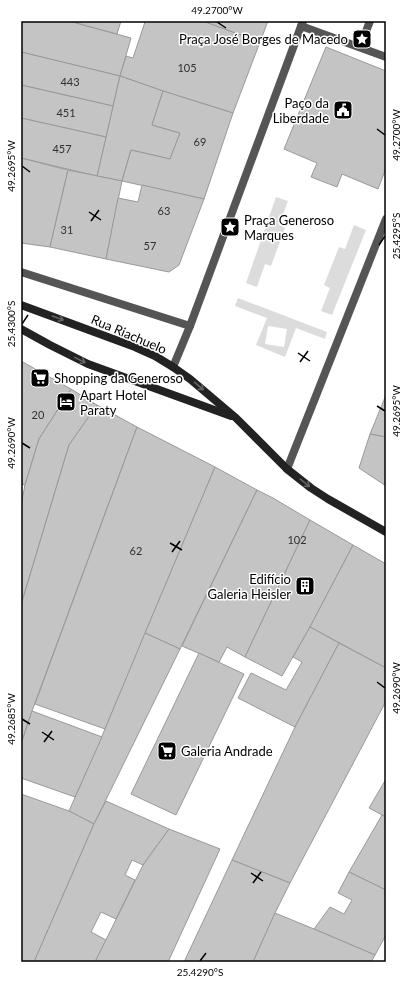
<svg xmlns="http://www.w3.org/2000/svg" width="407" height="983" font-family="Lato,sans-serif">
<rect width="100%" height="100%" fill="#fff"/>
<g fill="#dcdcdc" fill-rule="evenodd">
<polygon points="276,197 288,201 279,225 285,228 271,266 265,264 257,287 246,283"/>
<polygon points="354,225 366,230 332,315 321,311 330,288 324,285 339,247 345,249"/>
<path d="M 238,298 L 327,332 L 325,339 L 296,328 L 285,357 L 256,345 L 267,318 L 235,306 ZM 268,326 L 287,329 L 284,347 L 265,344 Z"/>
</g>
<g fill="#c4c4c4" stroke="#999">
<polygon points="21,21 69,21 131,38 120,76 21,52"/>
<polygon points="69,21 121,21 117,34"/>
<polygon points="143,21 203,21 260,42 233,113 163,91 120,76 126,56 133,58 145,22"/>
<polygon points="203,21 268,21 260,42"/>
<polygon points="326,47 386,71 386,168 378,189 342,174 337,187 311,177 317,163 284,149"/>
<polygon points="21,52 120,76 113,106 21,85"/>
<polygon points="120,76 163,91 152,125 180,133 170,159 131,150 122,181 97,176"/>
<polygon points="21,85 113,106 106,137 21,118"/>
<polygon points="163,91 233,113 204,199 122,181 131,150 170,159 180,133 152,125"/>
<polygon points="21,118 106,137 97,176 21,158"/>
<polygon points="21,158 68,170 50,247 21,243"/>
<polygon points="68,170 122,181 106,259 50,247"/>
<polygon points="142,185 204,199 179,265 169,272 106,259 118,198 138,202"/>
<polygon points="21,361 71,389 39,439 25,485 21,484"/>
<polygon points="71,389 97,405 69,445 21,605 21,505 25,485 39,439"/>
<polygon points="386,394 386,437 370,434 384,400"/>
<polygon points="97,405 137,427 32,711 21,744 21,605 69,445"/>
<polygon points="137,427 215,467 105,729 35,704"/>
<polygon points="370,434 386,437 386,486 359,468"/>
<polygon points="215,467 257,490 180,649 145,633"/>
<polygon points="257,490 273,498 310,520 245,657 227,647 219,662 182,646"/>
<polygon points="310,520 353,545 310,627 282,676 245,657"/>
<polygon points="353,545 386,564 386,668 310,627"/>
<polygon points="310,627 339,643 295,727 238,698 251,673 286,690 302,662 293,657"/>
<polygon points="145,633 180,649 94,824 69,811 105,729"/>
<polygon points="339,643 386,668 386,701 290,883 232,860 295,727"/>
<polygon points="199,653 244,674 176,815 131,794"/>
<polygon points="32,711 102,737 75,797 21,778 21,744"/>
<polygon points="386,779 386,817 369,808"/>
<polygon points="21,794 69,811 94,824 34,962 21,962"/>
<polygon points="106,801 169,829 143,865 132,860 125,875 135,880 116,919 101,912 91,932 106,940 95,962 34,962 94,824"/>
<polygon points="382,815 386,817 386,890 349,872"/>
<polygon points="169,829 220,849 168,962 95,962 143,865"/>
<polygon points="232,860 290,883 275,913 253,962 184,962"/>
<polygon points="349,872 386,890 386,935 375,955 314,929 330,907 344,914 352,900 338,893"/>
<polygon points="275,913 314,929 375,955 371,962 253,962"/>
</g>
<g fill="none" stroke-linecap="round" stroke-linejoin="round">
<g stroke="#555" stroke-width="8">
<polyline points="301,26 386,57"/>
<polyline points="360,47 370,21"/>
<polyline points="21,272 190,326"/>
<polyline points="173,367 190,326 303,21"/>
<polyline points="287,469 386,219"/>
</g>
<g stroke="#222" stroke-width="8">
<polyline points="21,305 135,347 155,356 173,367 190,379 236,418 287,469 311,488 328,499 386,532"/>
<polyline points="21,329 50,345 88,364 231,416"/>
</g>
</g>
<defs><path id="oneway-shaft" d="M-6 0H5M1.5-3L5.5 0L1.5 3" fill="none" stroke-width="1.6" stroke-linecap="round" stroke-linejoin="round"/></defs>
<g stroke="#646464">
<use href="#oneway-shaft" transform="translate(58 318) rotate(20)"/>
<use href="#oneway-shaft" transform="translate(80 360) rotate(26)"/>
<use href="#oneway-shaft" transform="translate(199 386) rotate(41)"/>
<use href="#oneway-shaft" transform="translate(305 483) rotate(39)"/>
</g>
<path fill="none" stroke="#000" stroke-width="1.5" d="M 217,22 L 226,28M 377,129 L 385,135M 22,166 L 30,172M 89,212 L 101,220M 91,221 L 99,210M 379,245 L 385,236M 22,324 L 28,315M 298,353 L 310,361M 300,362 L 308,351M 377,406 L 385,411M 22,443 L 30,448M 170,543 L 182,550M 172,552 L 180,541M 377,682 L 385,688M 22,719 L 30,724M 42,732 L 54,740M 44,742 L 52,731M 251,873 L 263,881M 253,883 L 261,872M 200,961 L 206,953"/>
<defs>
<g id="sight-square" transform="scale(1)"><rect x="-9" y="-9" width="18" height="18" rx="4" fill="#000" stroke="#fff"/><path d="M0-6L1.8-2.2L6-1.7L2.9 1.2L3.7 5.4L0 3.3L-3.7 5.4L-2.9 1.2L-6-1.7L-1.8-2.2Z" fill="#fff"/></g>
<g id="civic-square" transform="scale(1)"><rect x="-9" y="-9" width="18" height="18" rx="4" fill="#000" stroke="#fff"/><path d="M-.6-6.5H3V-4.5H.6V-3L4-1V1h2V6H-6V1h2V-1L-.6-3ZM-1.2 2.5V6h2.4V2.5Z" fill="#fff"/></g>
<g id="supermarket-square" transform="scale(1)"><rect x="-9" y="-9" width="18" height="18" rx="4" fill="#000" stroke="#fff"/><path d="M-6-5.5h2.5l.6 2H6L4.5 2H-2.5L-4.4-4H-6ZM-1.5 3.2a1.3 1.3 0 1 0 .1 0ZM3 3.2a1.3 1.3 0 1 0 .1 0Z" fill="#fff"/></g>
<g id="hotel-square" transform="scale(1)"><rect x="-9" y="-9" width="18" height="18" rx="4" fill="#000" stroke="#fff"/><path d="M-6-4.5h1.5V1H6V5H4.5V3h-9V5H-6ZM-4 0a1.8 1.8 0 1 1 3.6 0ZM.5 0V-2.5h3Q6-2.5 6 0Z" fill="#fff"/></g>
<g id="building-square" transform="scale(1)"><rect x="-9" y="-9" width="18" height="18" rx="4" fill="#000" stroke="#fff"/><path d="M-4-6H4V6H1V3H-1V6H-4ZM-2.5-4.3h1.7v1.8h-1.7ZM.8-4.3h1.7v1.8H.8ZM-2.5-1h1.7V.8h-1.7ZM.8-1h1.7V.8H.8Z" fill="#fff"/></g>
</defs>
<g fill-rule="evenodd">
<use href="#sight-square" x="362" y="39"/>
<use href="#civic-square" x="343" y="110"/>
<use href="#sight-square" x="230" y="227"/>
<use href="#supermarket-square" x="40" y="378"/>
<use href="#hotel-square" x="66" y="402"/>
<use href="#building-square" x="305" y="586"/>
<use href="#supermarket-square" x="167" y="751"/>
</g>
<g text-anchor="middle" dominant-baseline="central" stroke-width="3" stroke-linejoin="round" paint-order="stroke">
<g font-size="11" fill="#313131">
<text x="187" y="67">105</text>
<text x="70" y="81">443</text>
<text x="66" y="112">451</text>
<text x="200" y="141">69</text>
<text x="62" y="148">457</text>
<text x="164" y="210">63</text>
<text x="67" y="229">31</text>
<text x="150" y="245">57</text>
<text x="38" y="414">20</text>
<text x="297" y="539">102</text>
<text x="136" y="550">62</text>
</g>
<g font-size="13" fill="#000" stroke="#fff" text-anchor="start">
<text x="348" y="39" text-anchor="end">Praça José Borges de Macedo</text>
<text x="329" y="103" text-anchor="end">Paço da<tspan x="329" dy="15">Liberdade</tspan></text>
<text x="244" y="220">Praça Generoso<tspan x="244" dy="15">Marques</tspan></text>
<text x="54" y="378">Shopping da Generoso</text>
<text x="80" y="395">Apart Hotel<tspan x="80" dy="15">Paraty</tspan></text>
<text x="291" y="579" text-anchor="end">Edifício<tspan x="291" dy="15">Galeria Heisler</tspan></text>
<text x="181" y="751">Galeria Andrade</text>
</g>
<g font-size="13" fill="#000" stroke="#fff">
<text transform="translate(129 334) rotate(23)">Rua Riachuelo</text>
</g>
</g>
<rect width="407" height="983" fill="none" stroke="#ffffff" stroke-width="44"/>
<rect x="22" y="22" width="363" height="939" fill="none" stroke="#000" stroke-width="1.5"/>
<g font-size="10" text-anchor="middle" fill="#000">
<text x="217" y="14">49.2700°W</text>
<text transform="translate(396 135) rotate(-90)" y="4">49.2700°W</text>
<text transform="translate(11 166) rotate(-90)" y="4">49.2695°W</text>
<text transform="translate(396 236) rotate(-90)" y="4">25.4295°S</text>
<text transform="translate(11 324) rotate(-90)" y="4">25.4300°S</text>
<text transform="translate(396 411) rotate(-90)" y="4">49.2695°W</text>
<text transform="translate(11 443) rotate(-90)" y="4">49.2690°W</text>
<text transform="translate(396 688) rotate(-90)" y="4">49.2690°W</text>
<text transform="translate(11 719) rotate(-90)" y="4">49.2685°W</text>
<text x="200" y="976">25.4290°S</text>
</g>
</svg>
